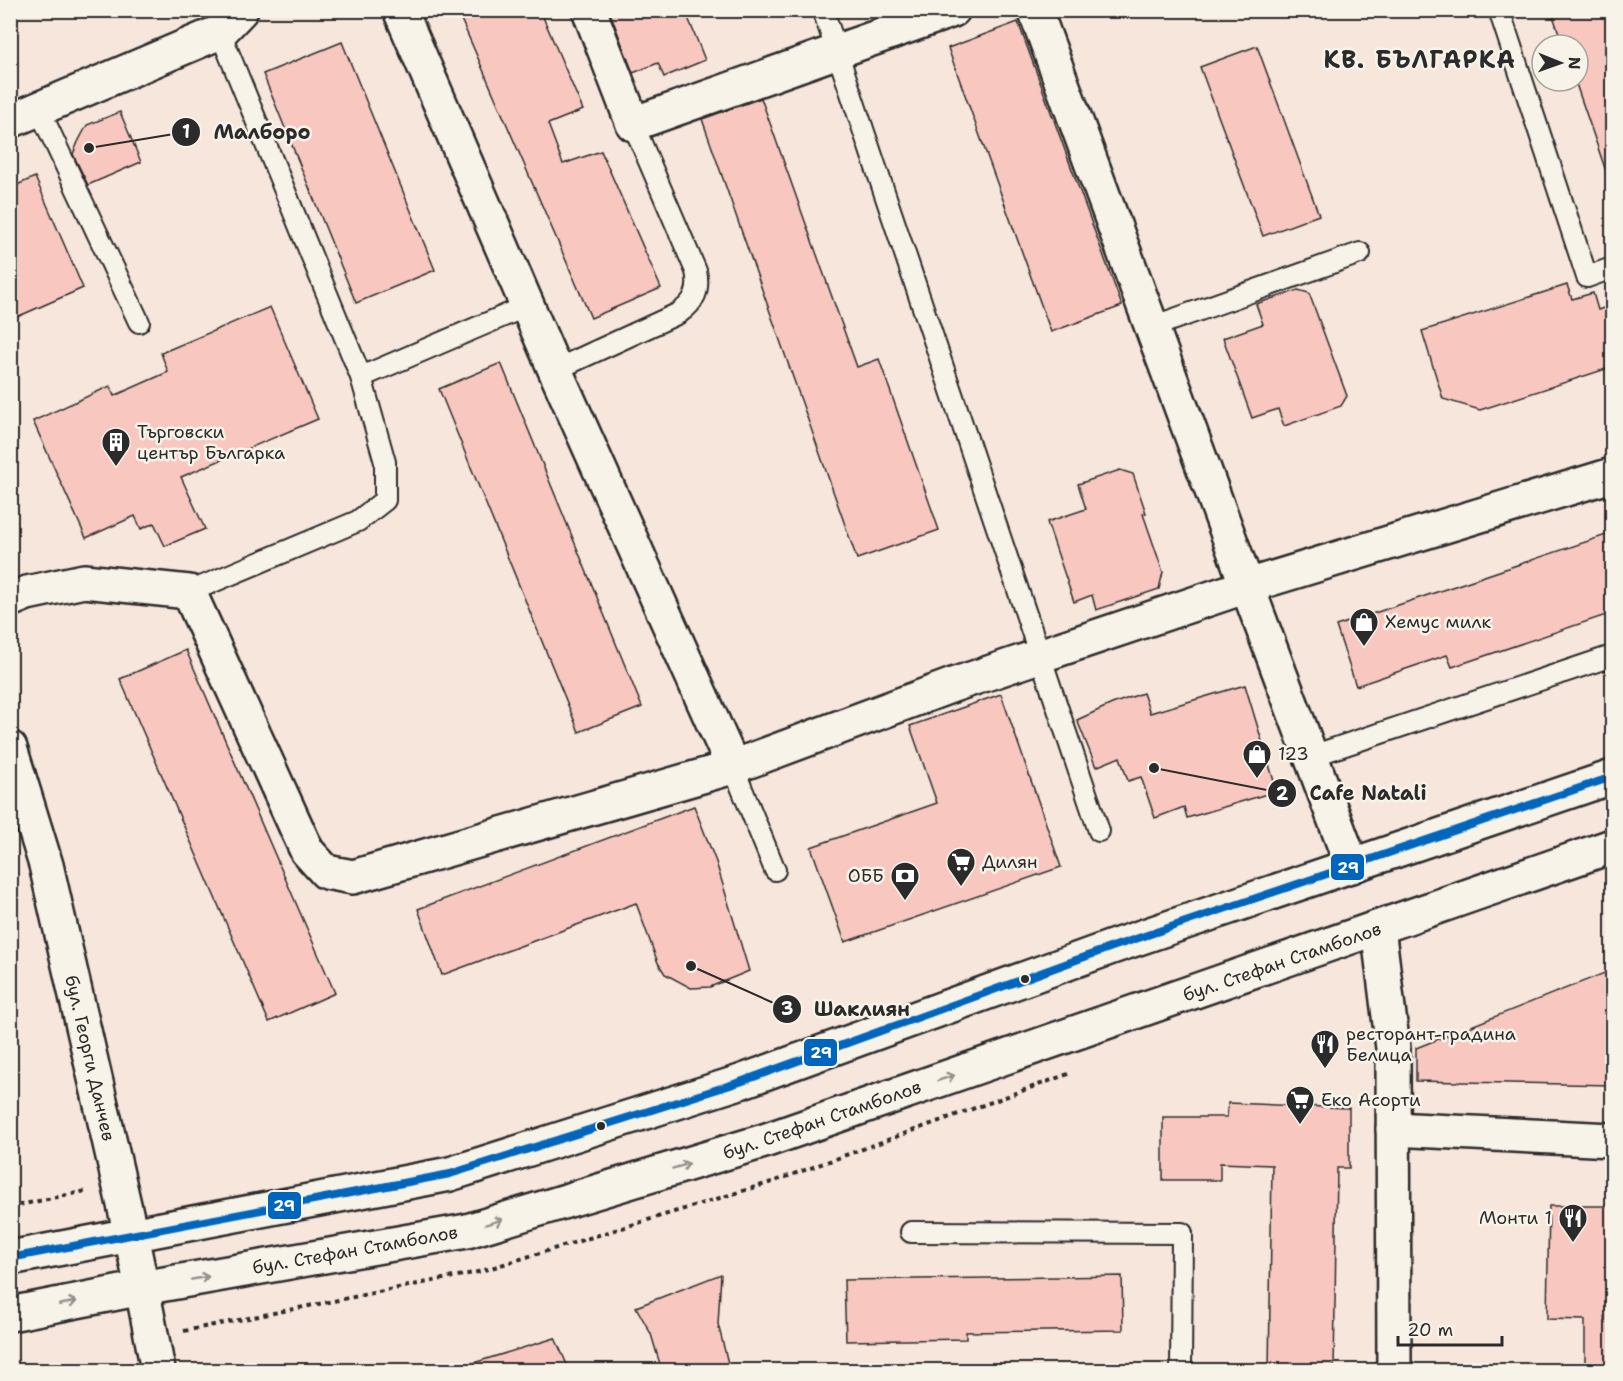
<svg xmlns="http://www.w3.org/2000/svg" width="1623" height="1381" font-family="'Shantell Sans',sans-serif">
<rect width="100%" height="100%" fill="#f7e6dc"/>
<filter id="ink" filterUnits="userSpaceOnUse"><feTurbulence type="fractalNoise" baseFrequency=".0167" numOctaves="2"/><feDisplacementMap in="SourceGraphic" scale="12" xChannelSelector="R" yChannelSelector="G"/><feConvolveMatrix kernelMatrix="1 2 1 2 8 2 1 2 1" color-interpolation-filters="sRGB"/></filter>
<g filter="url(#ink)">
<g fill="#f8c8c0" stroke="#2b2b2b" stroke-width="1.5">
<polygon points="457,10 540,10 583,110 548,124 563,164 601,151 661,288 591,318"/>
<polygon points="609,10 685,10 705,60 664,77 658,63 633,73"/>
<polygon points="1551,10 1612,10 1612,176 1608,177 1575,81 1578,81 1578,45 1563,45"/>
<polygon points="1018,22 1122,306 1051,332 948,48"/>
<polygon points="342,42 435,270 356,303 263,74"/>
<polygon points="1257,46 1319,215 1263,236 1200,67"/>
<polygon points="761,98 857,367 879,359 939,530 857,559 702,119"/>
<polygon points="120,112 141,162 88,185 73,154 78,142 87,125"/>
<polygon points="35,177 83,288 10,320 10,188"/>
<polygon points="1567,285 1572,299 1593,293 1598,310 1612,305 1612,367 1480,410 1443,399 1422,331"/>
<polygon points="1298,290 1309,293 1347,396 1341,406 1284,426 1278,409 1252,418 1223,338 1263,324 1256,304"/>
<polygon points="270,307 318,419 181,477 205,529 165,546 154,523 141,529 135,516 86,538 33,421 110,386 114,396 168,372 161,353"/>
<polygon points="501,363 642,707 579,732 439,389"/>
<polygon points="1120,470 1133,474 1146,513 1143,514 1163,572 1159,589 1096,610 1092,595 1074,602 1047,522 1086,509 1078,484"/>
<polygon points="1612,533 1612,613 1452,667 1447,655 1356,686 1336,626"/>
<polygon points="186,650 335,993 269,1022 120,679"/>
<polygon points="1245,685 1277,791 1187,818 1184,807 1155,818 1141,777 1128,781 1120,757 1096,767 1077,720 1112,704 1143,693 1150,713"/>
<polygon points="1001,694 1061,867 845,942 811,847 937,803 910,726"/>
<polygon points="694,806 716,862 749,971 710,987 691,988 665,974 658,963 636,903 442,975 418,909"/>
<polygon points="1612,970 1612,1085 1416,1081 1416,1048"/>
<polygon points="1228,1103 1349,1108 1349,1168 1337,1168 1334,1371 1269,1371 1272,1165 1220,1163 1220,1180 1163,1180 1163,1117 1227,1117"/>
<polygon points="1549,1206 1612,1206 1612,1371 1585,1371 1585,1320 1547,1319"/>
<polygon points="721,1274 718,1324 730,1371 662,1371 651,1334 636,1307"/>
<polygon points="1122,1276 1123,1330 966,1332 966,1339 846,1341 844,1280"/>
<polygon points="555,1338 570,1371 471,1371 470,1364"/>
</g>
<g fill="none" stroke-linecap="round" stroke-linejoin="round">
<g stroke="#2b2b2b" stroke-width="24">
<g id="service">
<polyline points="823,10 1099,831"/>
<polyline points="1499,10 1587,277 1612,268"/>
<polyline points="39,109 139,322"/>
<polyline points="1152,327 1360,253"/>
<path d="M 555,370 L 679,313 C 695,302 700,290 696,271 L 633,124"/>
<polyline points="361,377 527,306"/>
<polyline points="189,592 358,521 385,500 385,462 361,377 220,32"/>
<polyline points="1312,756 1612,656"/>
<polyline points="733,767 775,870"/>
<polyline points="911,1232 1182,1233 1181,1370"/>
</g>
</g>
<g stroke="#2b2b2b" stroke-width="38">
<g id="minor">
<polyline points="400,10 555,370 733,767 953,685 1247,586 1035,10"/>
<polyline points="589,10 633,124 953,10"/>
<polyline points="10,121 220,32 241,10"/>
<polyline points="10,600 27,593 84,581 189,592 307,851 326,872 353,877 733,767"/>
<polyline points="1352,866 1247,586 1612,475"/>
<polyline points="1378,928 1393,1048 1394,1370"/>
<polyline points="1393,1129 1612,1140"/>
<polyline points="142,1288 158,1370"/>
</g>
</g>
<g stroke="#2b2b2b" stroke-width="38">
<g id="secondary">
<polyline points="10,748 46,865 131,1235 142,1288"/>
<polyline points="10,1258 450,1174 740,1082 1112,947 1612,777"/>
<polyline points="10,1314 142,1288 467,1231 764,1141 1612,846"/>
</g>
</g>
<g stroke="#2b2b2b" stroke-width="4" stroke-dasharray="4.5 4.5" stroke-linecap="butt">
<polyline points="10,1207 86,1191"/>
<polyline points="184,1331 478,1272 772,1182 1071,1073"/>
</g>
<use href="#service" stroke="#f7f3e8" stroke-width="20"/>
<use href="#minor" stroke="#f7f3e8" stroke-width="33"/>
<use href="#secondary" stroke="#f7f3e8" stroke-width="33"/>
<g stroke="#f7f3e8" stroke-width="12">
<polyline id="bus-1" points="10,1258 450,1174 740,1082 1112,947 1612,777"/>
</g>
<use href="#bus-1" stroke="#0065bd" stroke-width="8"/>
</g>
<defs><path id="oneway-shaft" d="M-6 0H5M1.5-3L5.5 0L1.5 3" fill="none" stroke-width="1.6" stroke-linecap="round" stroke-linejoin="round" transform="scale(1.5)"/></defs>
<g stroke="#918f8a">
<use href="#oneway-shaft" transform="translate(946 1078) rotate(-19)"/>
<use href="#oneway-shaft" transform="translate(681 1166) rotate(-17)"/>
<use href="#oneway-shaft" transform="translate(494 1222) rotate(-17)"/>
<use href="#oneway-shaft" transform="translate(200 1278) rotate(-10)"/>
<use href="#oneway-shaft" transform="translate(68 1303) rotate(-11)"/>
</g>
</g>
<defs>
<g id="building-pin" transform="scale(1.5)"><path d="M0 17L-7.5 6A9.5 9.5 0 1 1 7.5 6Z" fill="#2b2b2b" stroke="#f7f3e8"/><path d="M-4-6H4V6H1V3H-1V6H-4ZM-2.5-4.3h1.7v1.8h-1.7ZM.8-4.3h1.7v1.8H.8ZM-2.5-1h1.7V.8h-1.7ZM.8-1h1.7V.8H.8Z" fill="#fff"/></g>
<g id="shop-pin" transform="scale(1.5)"><path d="M0 17L-7.5 6A9.5 9.5 0 1 1 7.5 6Z" fill="#2b2b2b" stroke="#f7f3e8"/><path d="M-5-2.5h2.3a2.7 3.5 0 0 1 5.4 0H5L5.5 6h-11ZM-1.5-2.5h3a1.5 2.3 0 0 0-3 0Z" fill="#fff"/></g>
<g id="supermarket-pin" transform="scale(1.5)"><path d="M0 17L-7.5 6A9.5 9.5 0 1 1 7.5 6Z" fill="#2b2b2b" stroke="#f7f3e8"/><path d="M-6-5.5h2.5l.6 2H6L4.5 2H-2.5L-4.4-4H-6ZM-1.5 3.2a1.3 1.3 0 1 0 .1 0ZM3 3.2a1.3 1.3 0 1 0 .1 0Z" fill="#fff"/></g>
<g id="bank-pin" transform="scale(1.5)"><path d="M0 17L-7.5 6A9.5 9.5 0 1 1 7.5 6Z" fill="#2b2b2b" stroke="#f7f3e8"/><path d="M-6-4H6V4H-6ZM0-2.3a2.3 2.3 0 1 0 0 4.6a2.3 2.3 0 1 0 0-4.6Z" fill="#fff"/></g>
<g id="restaurant-pin" transform="scale(1.5)"><path d="M0 17L-7.5 6A9.5 9.5 0 1 1 7.5 6Z" fill="#2b2b2b" stroke="#f7f3e8"/><path d="M-5-6h1v4h1v-4h1v4h1v-4h1v5L-1.5 .5V6h-2V.5L-5-1ZM5-6V6H3V1.5H1.5Q1.5-4 5-6Z" fill="#fff"/></g>
</defs>
<g fill-rule="evenodd">
<use href="#building-pin" x="116" y="442"/>
<use href="#shop-pin" x="1364" y="622"/>
<use href="#shop-pin" x="1257" y="754"/>
<use href="#supermarket-pin" x="961" y="862"/>
<use href="#bank-pin" x="905" y="876"/>
<use href="#restaurant-pin" x="1325" y="1044"/>
<use href="#supermarket-pin" x="1300" y="1100"/>
<use href="#restaurant-pin" x="1573" y="1218"/>
</g>
<g fill="#2b2b2b" stroke="#f7f3e8" stroke-width="2">
<circle cx="1025" cy="979" r="5"/>
<circle cx="601" cy="1126" r="5"/>
</g>
<g text-anchor="middle" dominant-baseline="central" stroke-width="5" stroke-linejoin="round" paint-order="stroke">
<g font-size="18" fill="#2b2b2b" stroke="#f7f3e8" text-anchor="start">
<text x="137" y="432">Търговски<tspan x="137" dy="21">център Българка</tspan></text>
<text x="1385" y="622">Хемус милк</text>
<text x="1278" y="754">123</text>
<text x="982" y="862">Дилян</text>
<text x="884" y="876" text-anchor="end">ОББ</text>
<text x="1346" y="1034">ресторант-градина<tspan x="1346" dy="21">Белица</tspan></text>
<text x="1321" y="1100">Еко Асорти</text>
<text x="1552" y="1218" text-anchor="end">Монти 1</text>
</g>
<g font-size="18" fill="#2b2b2b" stroke="#f7f3e8">
<text transform="translate(1282 962) rotate(-19)">бул. Стефан Стамболов</text>
<text transform="translate(90 1058) rotate(77)">бул. Георги Данчев</text>
<text transform="translate(822 1120) rotate(-19)">бул. Стефан Стамболов</text>
<text transform="translate(355 1250) rotate(-10)">бул. Стефан Стамболов</text>
</g>
<g font-size="24" font-weight="bold" letter-spacing="1.5" fill="#2b2b2b" stroke="#f7f3e8">
<text x="1420" y="60">КВ. БЪЛГАРКА</text>
</g>
</g>
<path fill="none" stroke="#2b2b2b" stroke-width="2" d="M89 148L186 132M1154 768L1282 793M691 966L787 1009"/>
<g fill="#2b2b2b" stroke="#f7f3e8" stroke-width="2">
<circle cx="89" cy="148" r="6"/>
<circle cx="1154" cy="768" r="6"/>
<circle cx="691" cy="966" r="6"/>
<circle cx="186" cy="132" r="15"/>
<circle cx="1282" cy="793" r="15"/>
<circle cx="787" cy="1009" r="15"/>
</g>
<g font-size="18" text-anchor="middle" font-weight="bold" fill="#fff">
<text x="186" y="138">1</text>
<text x="1282" y="800">2</text>
<text x="787" y="1015">3</text>
</g>
<g font-size="20" text-anchor="middle" font-weight="bold" fill="#2b2b2b" stroke="#f7f3e8" stroke-width="5" stroke-linejoin="round" paint-order="stroke">
<text x="262" y="139">Малборо</text>
<text x="1368" y="800">Cafe Natali</text>
<text x="862" y="1016">Шаклиян</text>
</g>
<g stroke="#f7f3e8" stroke-width="2">
<rect x="1330" y="853" width="35" height="28" rx="6" fill="#0065bd"/>
<rect x="803" y="1038" width="35" height="29" rx="6" fill="#0065bd"/>
<rect x="267" y="1191" width="35" height="29" rx="6" fill="#0065bd"/>
</g>
<g font-size="16" text-anchor="middle" font-weight="bold" fill="#fff">
<text x="1348" y="873">29</text>
<text x="821" y="1058">29</text>
<text x="284" y="1211">29</text>
</g>
<rect width="1623" height="1381" fill="none" stroke="#f7f3e8" stroke-width="36"/>
<rect x="18" y="18" width="1587" height="1345" fill="none" stroke="#2b2b2b" stroke-width="2" filter="url(#ink)"/>
<g transform="translate(1560 63) rotate(91)"><circle r="28" fill="#f7f3e8" stroke="#a5a39c" stroke-width="1.5"/>
<path d="M0-4.5L10 22L0 15L-10 22Z" fill="#2b2b2b"/>
<text y="-9" font-size="16" font-weight="bold" text-anchor="middle" fill="#2b2b2b">N</text>
</g>
<path d="M1398 1336v9h104v-9" fill="none" stroke="#2b2b2b" stroke-width="3"/>
<text x="1407" y="1336" font-size="18" fill="#2b2b2b" stroke="#f7f3e8" stroke-width="4.5" paint-order="stroke">20 m</text>
</svg>
